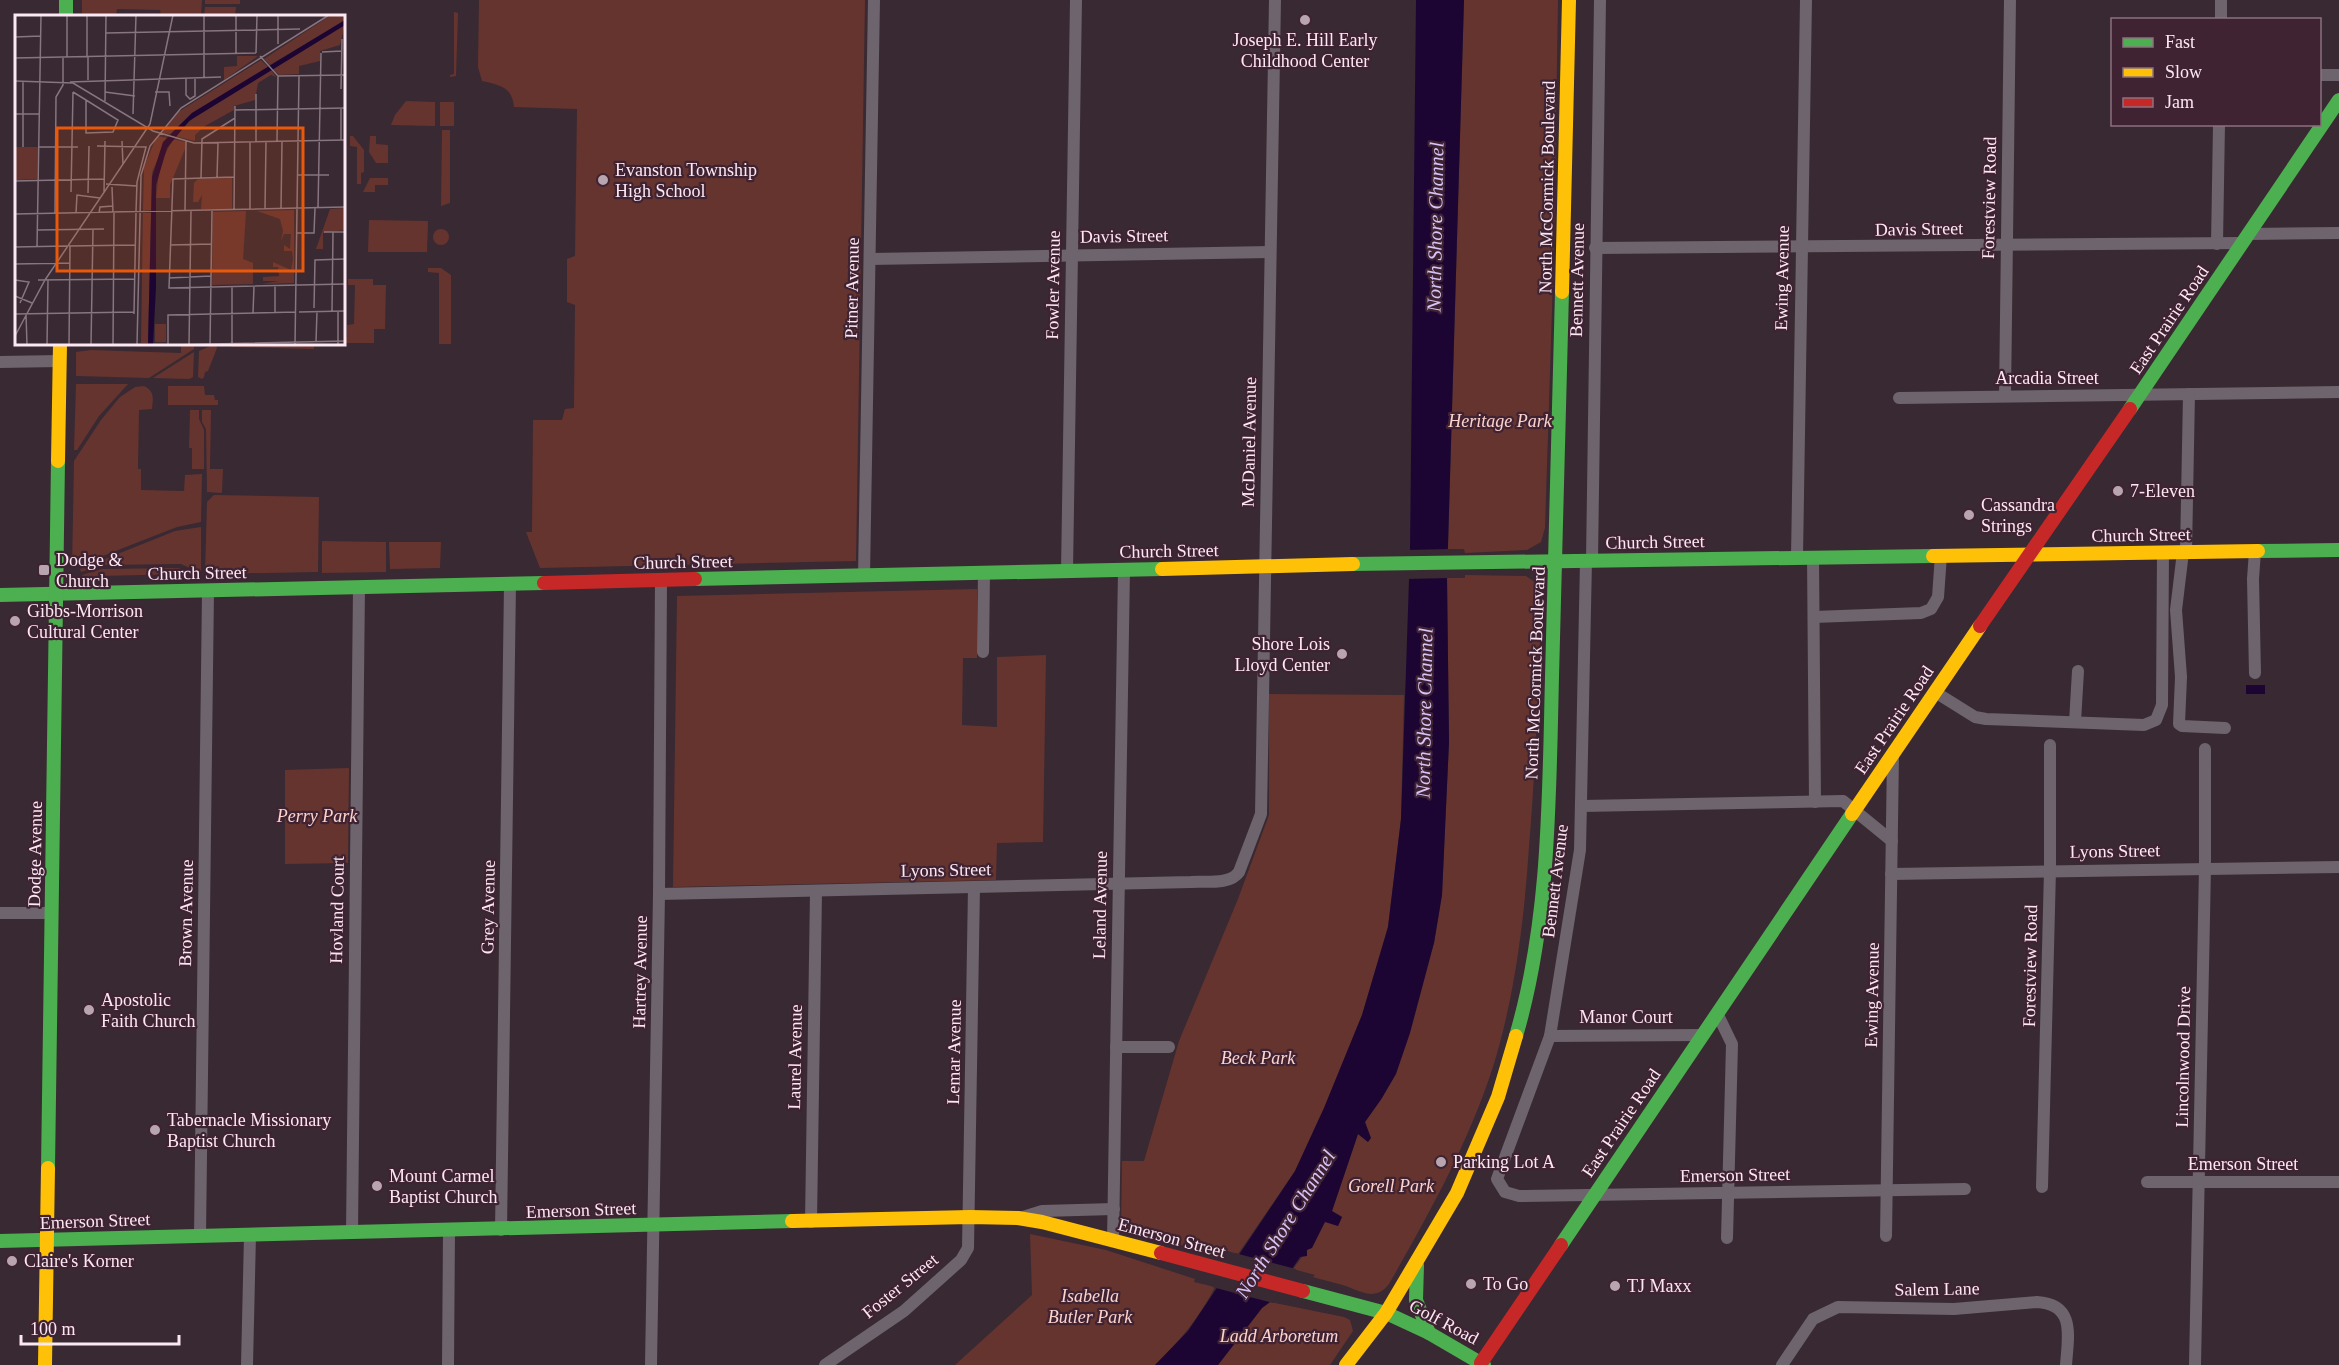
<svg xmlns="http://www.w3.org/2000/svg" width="2339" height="1365" font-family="'Times New Roman',serif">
<rect width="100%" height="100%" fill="#392932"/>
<g fill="#65342f">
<polygon points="82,0 202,0 201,16 161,16 160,10 117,9 116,16 82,16"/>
<rect x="205" y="0" width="35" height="4"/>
<path d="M 479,0 L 865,0 L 856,561 L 540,568 L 526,532 L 532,532 L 533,420 L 562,420 L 565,409 L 574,408 L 575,305 L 567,302 L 567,259 L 575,256 L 577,109 L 514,107 C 512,87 500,85 482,81 L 478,67 Z"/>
<polygon points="1464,0 1558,0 1554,247 1545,528 1541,542 1527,550 1465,553 1464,549 1448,549"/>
<polygon points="205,7 236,7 235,16 204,16"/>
<polygon points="454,12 458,13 456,76 450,77 450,75 454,74"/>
<polygon points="406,101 435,102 435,126 391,125 395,115"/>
<rect x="440" y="102" width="14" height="24"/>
<polygon points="442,130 450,130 450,203 441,206"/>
<polygon points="350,136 353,136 364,150 364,172 361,173 361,184 357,184 357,147 350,146"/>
<polygon points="370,136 376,136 376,144 388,145 388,163 376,163 369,152"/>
<polygon points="370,178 388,178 388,185 375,185 375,192 363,192"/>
<polygon points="369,220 428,221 427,252 368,252"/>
<circle cx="441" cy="237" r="8"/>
<polygon points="428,268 441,268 451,275 451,344 439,344 439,273 428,272"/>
<polygon points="348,279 373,279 373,285 386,285 385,329 374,329 374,343 344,343 344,338 347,337 347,325 354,324 355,285 348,285"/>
<polygon points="181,344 194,344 194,349 149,378 76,376 76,352 91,350 181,353"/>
<polygon points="215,344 217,348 208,371 205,372 204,377 202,379 198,377 199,351"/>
<polygon points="232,344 314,344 314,349 232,347"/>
<polygon points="194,352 193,377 189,379 153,378"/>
<polygon points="76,384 128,384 99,416 77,450 74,450"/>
<path d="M 144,386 C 155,391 153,399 152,409 L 139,410 L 138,469 L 141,469 L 141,490 L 184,491 L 185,475 L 202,474 L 201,522 L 177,527 L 72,568 L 74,461 L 101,420 L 120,397 L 135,387 Z"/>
<polygon points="168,386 204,386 205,395 214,395 215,400 218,400 218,405 168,405"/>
<polygon points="190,410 199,410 199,419 204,430 204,469 192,469 192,448 189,448"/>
<polygon points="202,410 211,410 210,469 223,469 222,492 221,493 207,492 206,429 202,422"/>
<polygon points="214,495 319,497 318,572 205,574 207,502"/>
<polygon points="201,527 201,573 181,564 104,565 81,572 80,569 175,531"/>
<polygon points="322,541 386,542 386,572 322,573"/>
<polygon points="389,542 441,542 440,568 390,569"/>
<polygon points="179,568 190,574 98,576 83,579 82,575 102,569"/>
<path d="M 1465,575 L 1526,576 L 1536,583 L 1542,597 C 1538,681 1536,764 1529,847 C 1524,921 1515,996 1493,1067 C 1468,1144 1429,1214 1389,1284 C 1377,1299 1366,1294 1351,1288 C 1339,1283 1326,1281 1313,1277 L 1315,1275 L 1293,1269 L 1311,1245 L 1325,1221 L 1338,1226 L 1342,1217 L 1332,1211 L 1358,1134 L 1368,1142 L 1365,1122 L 1382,1098 L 1434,943 L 1442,895 L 1449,742 L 1447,578 L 1465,578 Z"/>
<polygon points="977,589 977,658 963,658 962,725 997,727 997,657 1046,655 1043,842 997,843 996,880 673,887 677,596"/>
<polygon points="1269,694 1404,695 1401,819 1388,927 1362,1015 1324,1108 1295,1171 1238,1254 1217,1248 1213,1254 1121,1228 1122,1161 1144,1161 1179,1041 1238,899 1269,815"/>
<polygon points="349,768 348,863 285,864 285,770"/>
<path d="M 1030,1234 L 1106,1250 L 1195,1279 L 1194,1282 L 1215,1287 C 1200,1317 1179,1342 1155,1365 L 955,1365 L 1032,1295 Z"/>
<polygon points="1270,1302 1344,1317 1350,1320 1353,1331 1330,1365 1218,1365 1262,1308"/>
</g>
<g fill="#1d0533">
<polygon points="1416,0 1464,0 1447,578 1449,742 1442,895 1434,943 1410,1033 1396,1074 1382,1098 1365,1122 1371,1138 1368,1142 1358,1134 1332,1211 1342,1217 1338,1226 1325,1222 1312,1248 1307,1250 1307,1256 1300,1257 1270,1302 1262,1308 1218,1365 1155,1365 1188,1331 1295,1171 1324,1108 1362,1015 1388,927 1401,819 1410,550"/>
<rect x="2246" y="685" width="19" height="9"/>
</g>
<g fill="#392932">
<polygon points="1451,549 1450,578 1406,579 1407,550"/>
<polygon points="1235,1253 1296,1269 1273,1303 1212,1287"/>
</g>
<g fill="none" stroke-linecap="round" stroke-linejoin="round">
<g stroke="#6d646d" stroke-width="12">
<polyline points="2221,20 2221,0"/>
<polyline points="2320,75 2339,75"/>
<polyline points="2249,234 2339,233"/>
<polyline points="2217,244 2219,124"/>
<polyline points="1595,248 2242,243"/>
<polyline points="870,259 1270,252"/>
<polyline points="0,362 60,361"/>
<polyline points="2005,396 2010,0"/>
<polyline points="1899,398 2339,392"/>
<polyline points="2255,551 2253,579 2255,673"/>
<polyline points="2183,552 2176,610 2181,677 2179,724 2182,726 2225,728"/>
<polyline points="2186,552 2189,394"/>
<polyline points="1797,557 1806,0"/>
<polyline points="1813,557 1815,802"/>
<polyline points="1586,561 1580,850 1550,1036 1497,1179 1505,1192 1519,1196 1965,1189"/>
<polyline points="1592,561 1600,0"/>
<polyline points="1067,571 1076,0"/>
<polyline points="864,576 874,0"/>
<polyline points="1814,617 1921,613 1931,609 1938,597 1941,555"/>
<polyline points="983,652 984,573"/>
<polyline points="1935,692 1975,717 1986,719 2144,725 2156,720 2162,705 2163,552"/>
<polyline points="2075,722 2078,671"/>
<polyline points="1582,806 1843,801 1892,841"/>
<polyline points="1891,874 2339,867"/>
<path d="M 659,894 L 1191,882 C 1206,881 1230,885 1239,872 L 1261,814 L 1275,0"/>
<polyline points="0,913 52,913"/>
<polyline points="1717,1013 1732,1044 1727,1238"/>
<polyline points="1550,1036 1702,1035"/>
<polyline points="1116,1047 1169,1047"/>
<polyline points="2147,1182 2339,1182"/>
<polyline points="2042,1187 2050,870 2050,745"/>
<polyline points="1023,1217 1042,1211 1114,1209"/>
<polyline points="811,1222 816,892"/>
<polyline points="501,1230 510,584"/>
<polyline points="352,1232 359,587"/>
<polyline points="200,1236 208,591"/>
<polyline points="1886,1236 1893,755"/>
<polyline points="1113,1241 1124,570"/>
<polyline points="247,1365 250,1235"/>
<polyline points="448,1365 449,1231"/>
<polyline points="651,1365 659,894 661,580"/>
<polyline points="825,1365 904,1311 961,1260 968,1248 974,887"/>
<path d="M 1782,1365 L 1813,1319 L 1838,1307 L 1954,1309 L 2037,1302 C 2076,1304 2068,1337 2066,1365"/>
<polyline points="2195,1365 2205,868 2205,749"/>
</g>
<g stroke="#4caf50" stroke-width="14">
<polyline points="66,0 66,16"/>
<polyline points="2130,409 2339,100"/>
<polyline points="2258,551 2339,550"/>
<polyline points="1353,564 1933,556"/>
<polyline points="695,579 1162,569"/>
<polyline points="0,595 544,583"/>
<path d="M 1516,1036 C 1550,920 1549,797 1552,677 C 1556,548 1559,420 1562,292"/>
<polyline points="48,1168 58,461"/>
<polyline points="0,1241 792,1221"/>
<polyline points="1561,1245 1852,814"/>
<polyline points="1417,1265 1416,1300 1429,1333"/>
<polyline points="1303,1291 1386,1313 1429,1333 1484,1365"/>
</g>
<g stroke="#ffc107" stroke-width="14">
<polyline points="1562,292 1569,0"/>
<polyline points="58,461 60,344"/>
<polyline points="1933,556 2258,551"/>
<polyline points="1162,569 1353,564"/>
<polyline points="1852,814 1980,626"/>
<polyline points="792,1221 970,1217 1018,1218 1042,1222 1161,1253"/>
<polyline points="45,1365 48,1168"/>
<polyline points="1346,1365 1386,1313 1457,1193 1498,1097 1516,1036"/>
</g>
<g stroke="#c62828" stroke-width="14">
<polyline points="544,583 695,579"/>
<polyline points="1980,626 2130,409"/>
<polyline points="1161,1253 1303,1291"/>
<polyline points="1481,1363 1561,1245"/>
</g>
</g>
<g fill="#b8a5af" stroke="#3f2333" stroke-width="2">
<circle cx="1305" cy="20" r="6"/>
<circle cx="603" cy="180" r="6"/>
<circle cx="2118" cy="491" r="6"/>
<circle cx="1969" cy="515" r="6"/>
<rect x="38" y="564" width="12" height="12" rx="3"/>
<circle cx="15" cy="621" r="6"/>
<circle cx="1342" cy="654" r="6"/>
<circle cx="89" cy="1010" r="6"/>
<circle cx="155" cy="1130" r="6"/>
<circle cx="1441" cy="1162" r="6"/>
<circle cx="377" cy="1186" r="6"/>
<circle cx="12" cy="1261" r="6"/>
<circle cx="1471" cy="1284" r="6"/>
<circle cx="1615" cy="1286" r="6"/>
</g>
<g text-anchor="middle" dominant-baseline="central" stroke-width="4.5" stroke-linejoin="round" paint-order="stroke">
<g font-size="18" fill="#fce8f2" stroke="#3f2333" text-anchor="start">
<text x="1305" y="40" text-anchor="middle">Joseph E. Hill Early<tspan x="1305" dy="21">Childhood Center</tspan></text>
<text x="615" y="170">Evanston Township<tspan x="615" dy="21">High School</tspan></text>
<text x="2130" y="491">7-Eleven</text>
<text x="1981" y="505">Cassandra<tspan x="1981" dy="21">Strings</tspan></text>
<text x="56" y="560">Dodge &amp;<tspan x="56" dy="21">Church</tspan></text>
<text x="27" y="611">Gibbs-Morrison<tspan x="27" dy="21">Cultural Center</tspan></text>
<text x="1330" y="644" text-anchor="end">Shore Lois<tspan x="1330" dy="21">Lloyd Center</tspan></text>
<text x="101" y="1000">Apostolic<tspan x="101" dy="21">Faith Church</tspan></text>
<text x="167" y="1120">Tabernacle Missionary<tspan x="167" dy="21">Baptist Church</tspan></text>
<text x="1453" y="1162">Parking Lot A</text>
<text x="389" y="1176">Mount Carmel<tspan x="389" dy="21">Baptist Church</tspan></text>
<text x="24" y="1261">Claire's Korner</text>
<text x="1483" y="1284">To Go</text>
<text x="1627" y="1286">TJ Maxx</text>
</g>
<g font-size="18" fill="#fce8f2" stroke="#3f2333">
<text transform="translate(1547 187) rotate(-89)">North McCormick Boulevard</text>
<text transform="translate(1989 198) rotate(-89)">Forestview Road</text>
<text transform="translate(1919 229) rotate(-1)">Davis Street</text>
<text transform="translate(1124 236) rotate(-1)">Davis Street</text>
<text transform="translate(1782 278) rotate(-89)">Ewing Avenue</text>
<text transform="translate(1577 280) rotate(-89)">Bennett Avenue</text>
<text transform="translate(1053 285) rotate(-89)">Fowler Avenue</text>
<text transform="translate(852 288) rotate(-89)">Pitner Avenue</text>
<text transform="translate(2169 320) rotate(-56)">East Prairie Road</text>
<text x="2047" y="378">Arcadia Street</text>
<text transform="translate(1249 442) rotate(-89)">McDaniel Avenue</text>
<text transform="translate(2141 535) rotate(-1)">Church Street</text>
<text transform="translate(1655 542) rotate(-1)">Church Street</text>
<text transform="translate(1169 551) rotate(-1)">Church Street</text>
<text transform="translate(683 562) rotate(-1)">Church Street</text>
<text transform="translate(197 573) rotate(-1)">Church Street</text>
<text transform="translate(1535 673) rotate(-88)">North McCormick Boulevard</text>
<text transform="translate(1894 720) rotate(-56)">East Prairie Road</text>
<text transform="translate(2115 851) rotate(-1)">Lyons Street</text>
<text transform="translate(35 854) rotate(-89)">Dodge Avenue</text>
<text transform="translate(946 870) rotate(-1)">Lyons Street</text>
<text transform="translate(1555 881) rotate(-83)">Bennett Avenue</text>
<text transform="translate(1100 905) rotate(-89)">Leland Avenue</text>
<text transform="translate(488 907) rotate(-89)">Grey Avenue</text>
<text transform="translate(337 910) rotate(-89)">Hovland Court</text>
<text transform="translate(186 913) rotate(-89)">Brown Avenue</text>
<text transform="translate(2030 966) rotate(-89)">Forestview Road</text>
<text transform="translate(640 972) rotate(-89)">Hartrey Avenue</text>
<text transform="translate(1872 995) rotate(-89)">Ewing Avenue</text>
<text x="1626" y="1017">Manor Court</text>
<text transform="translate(954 1052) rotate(-89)">Lemar Avenue</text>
<text transform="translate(795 1057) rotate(-89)">Laurel Avenue</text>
<text transform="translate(2183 1057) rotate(-89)">Lincolnwood Drive</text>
<text transform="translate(1621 1123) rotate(-56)">East Prairie Road</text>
<text x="2243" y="1164">Emerson Street</text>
<text transform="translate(1735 1175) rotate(-1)">Emerson Street</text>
<text transform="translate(581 1210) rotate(-2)">Emerson Street</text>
<text transform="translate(95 1221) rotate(-2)">Emerson Street</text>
<text transform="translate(1172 1238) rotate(15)">Emerson Street</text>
<text transform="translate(900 1286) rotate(-39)">Foster Street</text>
<text transform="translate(1937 1289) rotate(-1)">Salem Lane</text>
<text transform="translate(1444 1322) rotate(28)">Golf Road</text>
</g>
<g font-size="18" font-style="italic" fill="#fed3cc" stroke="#3f2333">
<text x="1500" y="421">Heritage Park</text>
<text x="317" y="816">Perry Park</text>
<text x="1258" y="1058">Beck Park</text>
<text x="1391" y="1186">Gorell Park</text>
<text x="1090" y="1296">Isabella<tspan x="1090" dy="21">Butler Park</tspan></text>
<text x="1279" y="1336">Ladd Arboretum</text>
</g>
<g font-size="20" font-style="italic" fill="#d7c5f9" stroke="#3f2333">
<text transform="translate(1435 227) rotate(-89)">North Shore Channel</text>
<text transform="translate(1424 713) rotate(-89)">North Shore Channel</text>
<text transform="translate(1285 1224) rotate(-58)">North Shore Channel</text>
</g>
</g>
<g transform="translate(15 15)">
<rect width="330" height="330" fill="#392932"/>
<path d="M 316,0 L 330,0 L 330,5 L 255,50 L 249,44 ZM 330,10 L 325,30 L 305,36 L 305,46 L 284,51 L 284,59 L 264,60 L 258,54 ZM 222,41 L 243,41 L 209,65 L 209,52 L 222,51 ZM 246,45 L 253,52 L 177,98 L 155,119 L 147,118 L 160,99 ZM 256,55 L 261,62 L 256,60 L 243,68 L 240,85 L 219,91 L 219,95 L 190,111 L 180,120 L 180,126 L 160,121 L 179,102 ZM 142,121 L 152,123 L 137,157 L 136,195 L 128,196 L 129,152 ZM 158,124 L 170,127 L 170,134 L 155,170 L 155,183 L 141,183 L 145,149 ZM 0,132 L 23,132 L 22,164 L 0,165 ZM 217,163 L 217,194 L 186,194 L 187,180 L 183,187 L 178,187 L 179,168 L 183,164 ZM 330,193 L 330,215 L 308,218 L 308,234 L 301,234 L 315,194 ZM 279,195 L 279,268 L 246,269 L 264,266 L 248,266 L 248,262 L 264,261 L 263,252 L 258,252 L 258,247 L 276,255 L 278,244 L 277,236 L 269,236 L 269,230 L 275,234 L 276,219 L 269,219 L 266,226 L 268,216 L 265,204 L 242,196 ZM 231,196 L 228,244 L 238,248 L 238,269 L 197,270 L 198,197 ZM 128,198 L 136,198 L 133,328 L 126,328 ZM 140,309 L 151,309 L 151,327 L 140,327 Z" fill="#65342f"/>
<path d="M 330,5 L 330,10 L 174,106 L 152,133 L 141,170 L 141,272 L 138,330 L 133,330 L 137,162 L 148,127 L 177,98 Z" fill="#1d0533"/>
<path fill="none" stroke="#87757f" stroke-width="1.5" d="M 91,18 L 285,14M 0,22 L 26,21M 263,29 L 263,0M 307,37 L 327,36M 241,38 L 242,0M 221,39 L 221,0M 245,41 L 263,61M 52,42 L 52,0M 72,42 L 72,0M 0,43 L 241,38M 263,61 L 330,60M 171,63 L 171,80 L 175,84 L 180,81 L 180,63M 189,63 L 189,0M 73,65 L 73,42M 0,66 L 58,68 L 138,116 L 179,128 L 330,125M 55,67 L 206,62M 326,74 L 327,24M 58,77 L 71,85 L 103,105 L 98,117 L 71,118 L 71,85M 90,77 L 120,81M 140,77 L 154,77 L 155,91M 90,86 L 91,0M 220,95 L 330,93M 0,99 L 24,99M 118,99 L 121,0M 326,125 L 326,93M 107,126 L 108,150M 262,126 L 263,61M 283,126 L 284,61M 241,127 L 241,79M 82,131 L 131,132 L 122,167 L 121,197M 8,132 L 8,66M 24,132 L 63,132M 283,160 L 314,160M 202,162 L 203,128M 219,162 L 158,164 L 154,273 L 330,269M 186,163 L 187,124 L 220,103M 0,166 L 89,164M 91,169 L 122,171M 97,172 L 98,198M 56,177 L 58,77M 89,177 L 90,126M 73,178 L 74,131M 303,193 L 306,38M 250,194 L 251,127M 266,194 L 267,126M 219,195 L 220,91M 235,195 L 235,127M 170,196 L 171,126M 40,198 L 41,82 L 48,70 L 48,42M 61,198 L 62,180 L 85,183M 84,198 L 85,192 L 98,191M 0,199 L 330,192M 22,215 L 89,214M 309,217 L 330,217M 282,218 L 299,218 L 300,193M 155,230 L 197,229M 54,231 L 121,230M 0,232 L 52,231M 22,232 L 26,0M 0,249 L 55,248M 154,263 L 196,261M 0,265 L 14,267 L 5,288M 23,265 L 120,264M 0,281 L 17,288M 299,293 L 300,245 L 330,244M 317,296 L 318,217M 260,297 L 260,271M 284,297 L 330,296M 238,298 L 239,271M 0,299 L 119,297M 11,299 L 12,330M 119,299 L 121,197M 0,321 L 30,265 L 135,109 L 158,0M 301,327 L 302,296M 32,330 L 33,265M 54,330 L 55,231M 76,330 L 78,214M 98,330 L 99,198M 122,330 L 126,160 L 135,131 L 166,93 L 314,0M 153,330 L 153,300 L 281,297M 155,330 L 330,326M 174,330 L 176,196M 195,330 L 197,196M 217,330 L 217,272M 280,330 L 283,126M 323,330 L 323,296"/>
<path fill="#e8590c" fill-opacity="0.15" stroke="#e8590c" stroke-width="3" d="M 42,113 L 288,113 L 288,256 L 42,256 Z"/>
<rect width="330" height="330" fill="none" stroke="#fce8f2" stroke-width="3"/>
</g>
<rect x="2111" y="18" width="210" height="108" fill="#3f2333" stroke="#8b727f" stroke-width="1.5"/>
<rect x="2123" y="38" width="30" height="9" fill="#4caf50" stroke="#8b727f" stroke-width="1.5"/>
<text x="2165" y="48" font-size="18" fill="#fce8f2">Fast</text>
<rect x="2123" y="68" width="30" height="9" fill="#ffc107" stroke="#8b727f" stroke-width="1.5"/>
<text x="2165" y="78" font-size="18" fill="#fce8f2">Slow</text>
<rect x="2123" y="98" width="30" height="9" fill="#c62828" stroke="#8b727f" stroke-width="1.5"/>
<text x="2165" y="108" font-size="18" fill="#fce8f2">Jam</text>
<path d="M21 1335v9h158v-9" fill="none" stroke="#fce8f2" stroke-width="3"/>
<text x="30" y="1335" font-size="18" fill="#fce8f2" stroke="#3f2333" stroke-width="4.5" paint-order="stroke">100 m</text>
</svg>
